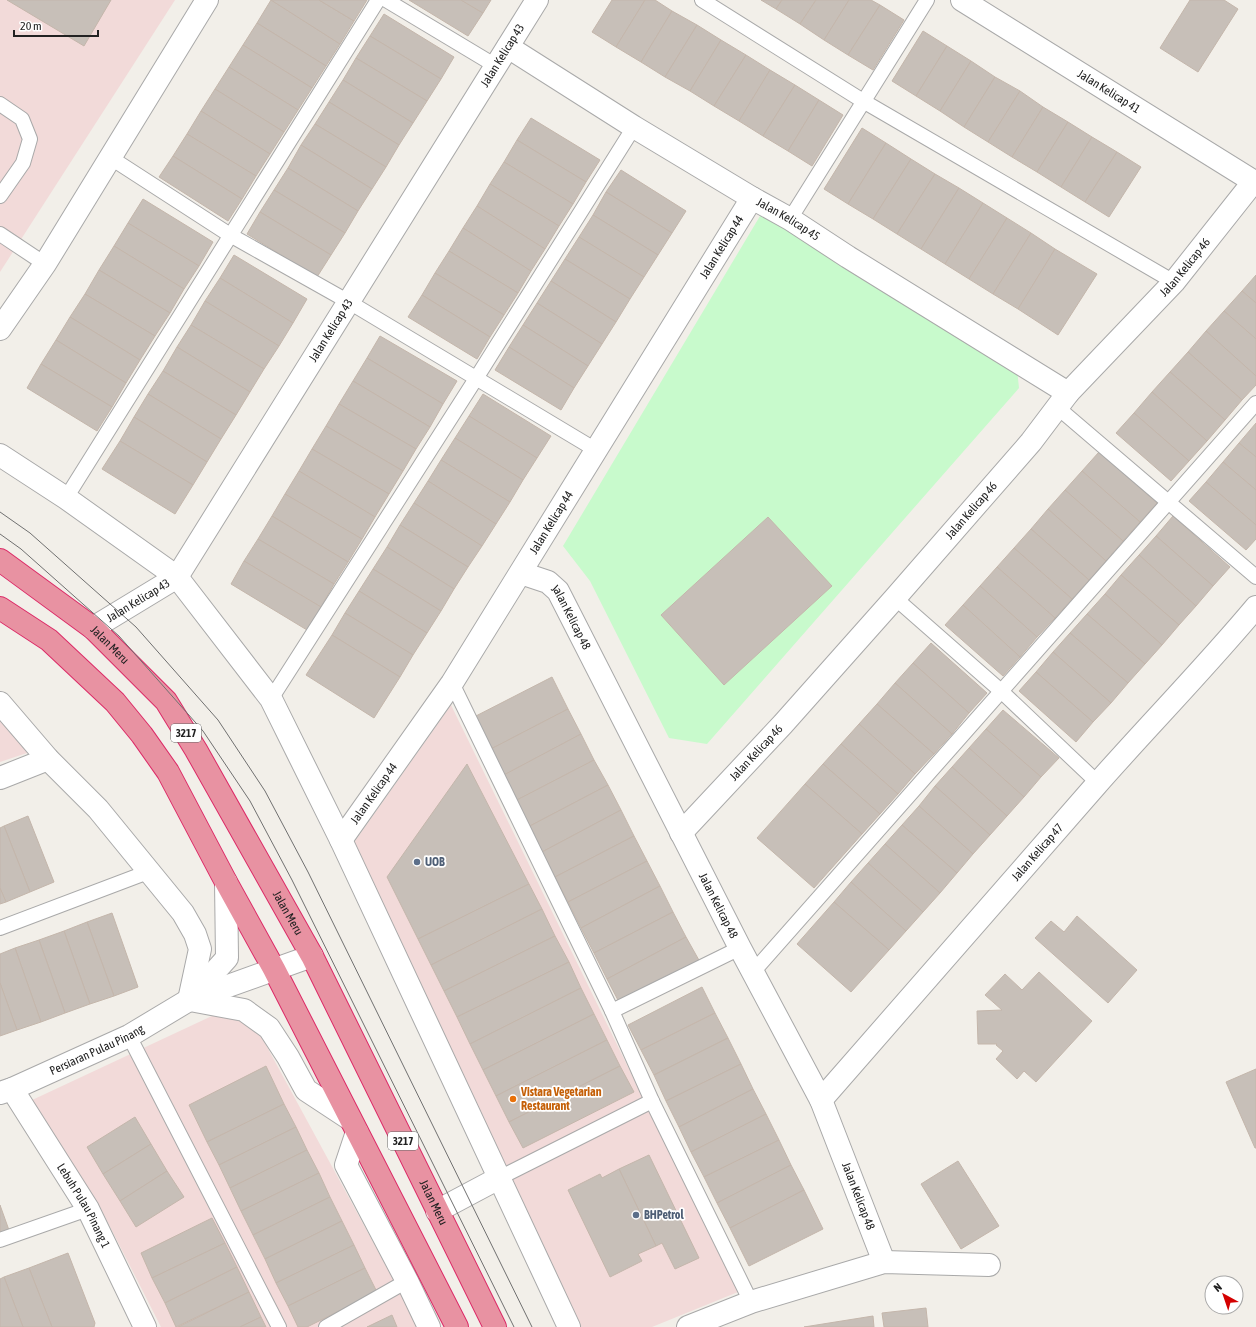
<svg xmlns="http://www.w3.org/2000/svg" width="1256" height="1327" font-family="'Asap Condensed',sans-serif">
<rect width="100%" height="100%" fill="#f2efe9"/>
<g fill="#f2dad9">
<polygon points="0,0 175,0 0,272"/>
<polygon points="451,705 738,1292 652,1327 578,1327 353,844"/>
<polygon points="0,719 30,752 0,762"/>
<polygon points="214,1015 245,1022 260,1034 404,1299 418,1327 161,1327 100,1207 30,1101"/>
</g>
<polygon fill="#c8facc" points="763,211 1017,369 1019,388 707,744 669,738 590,581 563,546"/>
<g fill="#c7bfb8" stroke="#c4b6ab">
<polygon points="7,0 111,0 84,46"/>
<polygon points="271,0 340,44 326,66 257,23"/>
<polygon points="271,0 319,0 354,21 340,44"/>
<polygon points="319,0 367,0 354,21"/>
<polygon points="409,0 461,0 483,13 468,36"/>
<polygon points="461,0 491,0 483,13"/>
<polygon points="612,0 645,0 616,47 592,32"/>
<polygon points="645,0 655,0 672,11 641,62 616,47"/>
<polygon points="761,0 782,0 776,9"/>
<polygon points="782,0 816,0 800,24 776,9"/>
<polygon points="816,0 849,0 824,40 800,24"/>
<polygon points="849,0 871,0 880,5 848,55 824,40"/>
<polygon points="1190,0 1224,0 1238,9 1198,72 1160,48"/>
<polygon points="880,5 904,20 873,70 848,55"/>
<polygon points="672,11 697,25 665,77 641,62"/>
<polygon points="384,14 454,57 441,79 370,36"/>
<polygon points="257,23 326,66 312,88 243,45"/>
<polygon points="697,25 721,40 690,91 665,77"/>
<polygon points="923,31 947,46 916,96 892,81"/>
<polygon points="370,36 441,79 427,101 356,58"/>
<polygon points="721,40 746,55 714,106 690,91"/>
<polygon points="243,45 312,88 298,110 229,67"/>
<polygon points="947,46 971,61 940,111 916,96"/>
<polygon points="746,55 770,70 739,121 714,106"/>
<polygon points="356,58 427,101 413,123 343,80"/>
<polygon points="971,61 995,77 964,127 940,111"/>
<polygon points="229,67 298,110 284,132 215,89"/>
<polygon points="770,70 795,85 763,136 739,121"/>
<polygon points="995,77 1020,91 988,142 964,127"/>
<polygon points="343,80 413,123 399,145 329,102"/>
<polygon points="795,85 819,100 788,151 763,136"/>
<polygon points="215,89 284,132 270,154 201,111"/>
<polygon points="1020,91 1043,107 1012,157 988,142"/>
<polygon points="819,100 843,115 812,166 788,151"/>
<polygon points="329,102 399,145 386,167 315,124"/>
<polygon points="1043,107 1068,122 1037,172 1012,157"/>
<polygon points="201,111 270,154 256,176 187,134"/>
<polygon points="531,118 600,160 586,182 517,140"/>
<polygon points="1068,122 1092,137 1061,187 1037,172"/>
<polygon points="315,124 386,167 372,189 301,145"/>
<polygon points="862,128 886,143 848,204 824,189"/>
<polygon points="187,134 256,176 242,199 173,156"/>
<polygon points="1092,137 1117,152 1085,202 1061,187"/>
<polygon points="517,140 586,182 573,204 504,162"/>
<polygon points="886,143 911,159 873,219 848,204"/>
<polygon points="301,145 372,189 358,211 288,168"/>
<polygon points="1117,152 1141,167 1109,217 1085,202"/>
<polygon points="173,156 242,199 228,221 159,177"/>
<polygon points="911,159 935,174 897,234 873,219"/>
<polygon points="504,162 573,204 559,226 490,184"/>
<polygon points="288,168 358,211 345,233 274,190"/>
<polygon points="621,170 686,211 672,233 606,192"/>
<polygon points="935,174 959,188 921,249 897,234"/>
<polygon points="490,184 559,226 545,249 477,206"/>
<polygon points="959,188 983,203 945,264 921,249"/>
<polygon points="274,190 345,233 331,255 260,212"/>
<polygon points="606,192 672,233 658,255 593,215"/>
<polygon points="143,199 213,242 199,266 128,223"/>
<polygon points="983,203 1007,218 969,279 945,264"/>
<polygon points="477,206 545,249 531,271 463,228"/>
<polygon points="260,212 331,255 317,277 247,234"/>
<polygon points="593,215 658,255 644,277 579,237"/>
<polygon points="1007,218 1031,233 993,294 969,279"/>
<polygon points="128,223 199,266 184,289 114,246"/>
<polygon points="463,228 531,271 518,293 449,251"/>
<polygon points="1031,233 1055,249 1018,309 993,294"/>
<polygon points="579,237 644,277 630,299 565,259"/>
<polygon points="114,246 184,289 170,313 99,270"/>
<polygon points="1055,249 1097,274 1058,335 1018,309"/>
<polygon points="449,251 518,293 504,315 435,273"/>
<polygon points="234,255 307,299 293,323 220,278"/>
<polygon points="565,259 630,299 616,322 551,281"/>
<polygon points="99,270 170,313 155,336 85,294"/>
<polygon points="435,273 504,315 490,337 422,295"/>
<polygon points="1256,275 1256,303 1242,291"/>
<polygon points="220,278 293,323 279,346 205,301"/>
<polygon points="551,281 616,322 602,344 537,303"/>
<polygon points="1242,291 1256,303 1256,339 1224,311"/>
<polygon points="85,294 155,336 140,360 70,317"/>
<polygon points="422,295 490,337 477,359 408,317"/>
<polygon points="205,301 279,346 264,369 191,325"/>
<polygon points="537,303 602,344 588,366 523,325"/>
<polygon points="1224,311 1256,339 1256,376 1206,331"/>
<polygon points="70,317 140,360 126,383 56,340"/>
<polygon points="191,325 264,369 250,392 177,347"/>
<polygon points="523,325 588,366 574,388 509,347"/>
<polygon points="1206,331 1256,376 1256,385 1242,400 1188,352"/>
<polygon points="380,336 457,381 443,404 367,358"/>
<polygon points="56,340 126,383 112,407 41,364"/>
<polygon points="177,347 250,392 236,415 163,371"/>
<polygon points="509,347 574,388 561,410 495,370"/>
<polygon points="1188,352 1242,400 1225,420 1170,372"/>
<polygon points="367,358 443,404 430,427 353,381"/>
<polygon points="41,364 112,407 97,431 27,388"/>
<polygon points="163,371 236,415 221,439 148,394"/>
<polygon points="1170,372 1225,420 1207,441 1152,392"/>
<polygon points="353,381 430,427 416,449 339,404"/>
<polygon points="1152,392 1207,441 1189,461 1134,413"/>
<polygon points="148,394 221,439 207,462 134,417"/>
<polygon points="483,394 551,436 537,458 469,416"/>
<polygon points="339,404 416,449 403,471 326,426"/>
<polygon points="1134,413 1189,461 1171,481 1116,433"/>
<polygon points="469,416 537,458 523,480 455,438"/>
<polygon points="134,417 207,462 193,485 120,441"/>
<polygon points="1256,423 1256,457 1239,443"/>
<polygon points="326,426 403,471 389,494 312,449"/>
<polygon points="455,438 523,480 510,502 441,460"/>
<polygon points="120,441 193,485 175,514 102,469"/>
<polygon points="1239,443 1256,457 1256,490 1223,462"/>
<polygon points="312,449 389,494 375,517 299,471"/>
<polygon points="1099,452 1157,503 1140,522 1082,471"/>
<polygon points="441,460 510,502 496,524 428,481"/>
<polygon points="1223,462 1256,490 1256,525 1206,482"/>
<polygon points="299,471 375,517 362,539 285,494"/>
<polygon points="1082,471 1140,522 1123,541 1065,490"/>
<polygon points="428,481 496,524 482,546 414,503"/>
<polygon points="1206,482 1256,525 1256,539 1246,550 1189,501"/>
<polygon points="1065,490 1123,541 1106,561 1048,509"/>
<polygon points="285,494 362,539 348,562 272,516"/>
<polygon points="414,503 482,546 468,567 400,525"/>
<polygon points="1048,509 1106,561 1089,580 1031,529"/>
<polygon points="272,516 348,562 334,584 258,539"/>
<polygon points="1173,516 1230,567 1213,586 1156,536"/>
<polygon points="768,517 832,586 724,685 661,615"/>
<polygon points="400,525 468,567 454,589 387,547"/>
<polygon points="1031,529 1089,580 1072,599 1014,548"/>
<polygon points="1156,536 1213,586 1196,606 1139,555"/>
<polygon points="258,539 334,584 321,607 244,561"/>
<polygon points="387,547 454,589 441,611 373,569"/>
<polygon points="1014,548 1072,599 1055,618 997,567"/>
<polygon points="1139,555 1196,606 1179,625 1121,575"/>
<polygon points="244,561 321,607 307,630 231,584"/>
<polygon points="997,567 1055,618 1037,637 980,586"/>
<polygon points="373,569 441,611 427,633 359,591"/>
<polygon points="1121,575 1179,625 1162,645 1105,594"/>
<polygon points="980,586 1037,637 1020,657 963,605"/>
<polygon points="359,591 427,633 413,655 345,613"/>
<polygon points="1105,594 1162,645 1145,664 1087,614"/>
<polygon points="963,605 1020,657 1003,676 945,625"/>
<polygon points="345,613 413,655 400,677 332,635"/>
<polygon points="1087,614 1145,664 1128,683 1070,633"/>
<polygon points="1070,633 1128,683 1111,703 1053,652"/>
<polygon points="332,635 400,677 374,718 306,675"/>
<polygon points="931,643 987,693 969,713 913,663"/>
<polygon points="1053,652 1111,703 1093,722 1036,672"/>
<polygon points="913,663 969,713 952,734 895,683"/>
<polygon points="1036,672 1093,722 1076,742 1019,691"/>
<polygon points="552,677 568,709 489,750 472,718"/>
<polygon points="895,683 952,734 934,754 877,704"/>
<polygon points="877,704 934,754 915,774 859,724"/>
<polygon points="568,709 581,734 502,776 489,750"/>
<polygon points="1003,710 1059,758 1041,777 986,729"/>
<polygon points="859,724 915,774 898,794 841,744"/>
<polygon points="986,729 1041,777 1024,797 969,748"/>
<polygon points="581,734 594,760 515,801 502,776"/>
<polygon points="841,744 898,794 880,814 823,764"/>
<polygon points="969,748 1024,797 1007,816 952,767"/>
<polygon points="594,760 608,785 528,827 515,801"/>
<polygon points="467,764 529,884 418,939 387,877"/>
<polygon points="823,764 880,814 862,834 805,784"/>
<polygon points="952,767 1007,816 990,835 935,786"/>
<polygon points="805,784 862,834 814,888 757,838"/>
<polygon points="608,785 621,810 542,852 528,827"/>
<polygon points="935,786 990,835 973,854 919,806"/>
<polygon points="919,806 973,854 957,873 902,825"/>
<polygon points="621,810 634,836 555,877 542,852"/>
<polygon points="28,816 54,882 30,892 4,826"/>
<polygon points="902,825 957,873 940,893 885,844"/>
<polygon points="4,826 30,892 6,902 0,888 0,828"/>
<polygon points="634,836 647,861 568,902 555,877"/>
<polygon points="885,844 940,893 923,912 868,863"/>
<polygon points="647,861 660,886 581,928 568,902"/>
<polygon points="868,863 923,912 906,931 851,882"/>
<polygon points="851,882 906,931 889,950 834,902"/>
<polygon points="529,884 542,909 431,965 418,939"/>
<polygon points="660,886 673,912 594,953 581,928"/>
<polygon points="0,888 6,902 0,904"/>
<polygon points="834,902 889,950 851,992 797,944"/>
<polygon points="542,909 555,936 444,991 431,965"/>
<polygon points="673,912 686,937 607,979 594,953"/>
<polygon points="112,913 138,987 114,996 87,922"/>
<polygon points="1077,916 1137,970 1108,1003 1035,938 1051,921 1064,932"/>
<polygon points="87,922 114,996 90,1004 64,931"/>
<polygon points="64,931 90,1004 65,1013 39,940"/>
<polygon points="555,936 569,962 457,1017 444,991"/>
<polygon points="686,937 700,962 620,1004 607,979"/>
<polygon points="39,940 65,1013 41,1022 15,948"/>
<polygon points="15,948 41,1022 17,1030 0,983 0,954"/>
<polygon points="569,962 581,988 470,1044 457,1017"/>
<polygon points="1039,972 1092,1021 1036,1082 1024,1071 1017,1079 996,1059 1003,1051 996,1045 997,1044 978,1044 977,1011 1002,1010 985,995 1005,974 1022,990"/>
<polygon points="0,983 17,1030 0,1036"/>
<polygon points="702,987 715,1013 641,1050 628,1025"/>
<polygon points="581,988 594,1014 483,1070 470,1044"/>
<polygon points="715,1013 728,1038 654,1075 641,1050"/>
<polygon points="594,1014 607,1040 496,1096 483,1070"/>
<polygon points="728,1038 741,1064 666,1101 654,1075"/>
<polygon points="607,1040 620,1066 509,1122 496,1096"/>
<polygon points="741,1064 753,1089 679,1127 666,1101"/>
<polygon points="266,1066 284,1104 207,1142 189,1105"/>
<polygon points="620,1066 634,1092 523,1148 509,1122"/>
<polygon points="1256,1069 1256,1148 1255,1148 1226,1082"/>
<polygon points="753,1089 766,1114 691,1152 679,1127"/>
<polygon points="284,1104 296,1127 219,1165 207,1142"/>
<polygon points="766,1114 779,1140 704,1177 691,1152"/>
<polygon points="135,1117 151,1144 103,1174 87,1147"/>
<polygon points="296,1127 307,1150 230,1188 219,1165"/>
<polygon points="779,1140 791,1165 717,1203 704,1177"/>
<polygon points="151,1144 167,1171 120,1201 103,1174"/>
<polygon points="307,1150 319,1173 241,1211 230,1188"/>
<polygon points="649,1155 699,1258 675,1269 662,1243 656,1246 619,1169"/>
<polygon points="958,1161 999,1226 961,1249 921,1184"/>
<polygon points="791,1165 804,1190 730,1228 717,1203"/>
<polygon points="619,1169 656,1246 638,1254 642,1261 610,1277 568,1190 600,1174 602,1178"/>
<polygon points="167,1171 184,1197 136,1227 120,1201"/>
<polygon points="319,1173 330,1197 253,1235 241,1211"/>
<polygon points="804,1190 823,1229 749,1266 730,1228"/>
<polygon points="330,1197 342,1221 265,1259 253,1235"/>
<polygon points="0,1205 10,1233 0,1237"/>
<polygon points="212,1218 225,1243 152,1278 141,1253"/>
<polygon points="342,1221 354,1245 276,1283 265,1259"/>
<polygon points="225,1243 237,1267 165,1303 152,1278"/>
<polygon points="354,1245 365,1268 288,1306 276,1283"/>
<polygon points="68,1253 95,1323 94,1327 52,1327 29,1268"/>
<polygon points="237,1267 249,1292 176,1327 165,1303"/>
<polygon points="29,1268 52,1327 23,1327 4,1277"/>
<polygon points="365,1268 377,1292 307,1327 298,1327 288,1306"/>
<polygon points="4,1277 23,1327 0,1327 0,1279"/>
<polygon points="249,1292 261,1317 240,1327 178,1327"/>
<polygon points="926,1308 928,1327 884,1327 882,1313"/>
<polygon points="392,1315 397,1327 367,1327"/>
<polygon points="873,1316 874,1327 804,1327"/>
<polygon points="261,1317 266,1327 240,1327"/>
</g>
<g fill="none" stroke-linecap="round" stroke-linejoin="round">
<g stroke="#a9a9a9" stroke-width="16">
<g id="lane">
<polyline points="386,0 496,66"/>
<polyline points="702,0 863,101 1174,282"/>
<polyline points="0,104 22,119 30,139 23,163 0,196"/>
<polyline points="111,158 230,235 349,302 596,450"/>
<polyline points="790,219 927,0"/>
<polyline points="0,234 45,264"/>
<polyline points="1057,407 1256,577"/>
<polyline points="66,498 378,0"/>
<polyline points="895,598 1001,691 1098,783"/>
<polyline points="452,683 612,1011 652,1101 751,1302"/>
<polyline points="271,699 477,377 634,127"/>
<polyline points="0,928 148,872"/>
<polyline points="753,972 1256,403"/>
<polyline points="612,1011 740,948"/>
<polyline points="129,1036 279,1327"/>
<polyline points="499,1178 652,1101"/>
<polyline points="0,1240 88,1209"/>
<polyline points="326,1327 407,1281"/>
</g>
</g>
<g stroke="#a9a9a9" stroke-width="24">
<g id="street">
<path id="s1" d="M 962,0 L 1256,183"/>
<path id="s2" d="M 508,47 L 634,127 L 752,198 L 790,219 L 848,257 L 1068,393"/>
<polyline points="0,329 45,264 207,0"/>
<polyline points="0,455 66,498 177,577 271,699 341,840 569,1327"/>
<path id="s3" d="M 521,573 L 548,582 L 558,591 L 740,948 L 821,1100 L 884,1262"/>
<path id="s4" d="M 93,628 L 177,577 L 537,0"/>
<polyline points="0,703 48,759 98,809 183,913 195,934 200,949 189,1000"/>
<polyline points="0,778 48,759"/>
<path id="s5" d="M 681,833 L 783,724 L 895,598 L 1031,442 L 1068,393 L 1174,282 L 1254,181"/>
<path id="s6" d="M 341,840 L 452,683 L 752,198"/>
<polyline points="191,998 227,958 226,882"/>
<polyline points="190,1000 244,1010 269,1028 288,1057 306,1090 350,1119"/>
<path id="s7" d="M 12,1089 L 88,1209 L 145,1327"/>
<path id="s8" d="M 0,1093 L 12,1089 L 129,1036 L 189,1000 L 312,956"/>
<path id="s9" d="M 821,1100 C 914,995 1005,889 1097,784 C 1149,725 1205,668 1256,607"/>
<polyline points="357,1132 346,1165 407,1281 429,1327"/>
<polyline points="437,1211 499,1178"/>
<polyline points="688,1327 751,1302 884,1262 989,1265"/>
</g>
</g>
<g stroke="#dc2a67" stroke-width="24">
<g id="highway">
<path id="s10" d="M 0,560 L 93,628 L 166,701 L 196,750 L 312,956 L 495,1327"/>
<polyline points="0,608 49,640 115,702 142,735 168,772 226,882 274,969 457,1327"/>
</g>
</g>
<use href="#lane" stroke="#fff" stroke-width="14"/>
<use href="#street" stroke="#fff" stroke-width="22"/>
<use href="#highway" stroke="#e892a2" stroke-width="22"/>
<g stroke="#707070" stroke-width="1">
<polyline points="0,512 30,533 136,627 218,720 265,791 308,872 532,1327"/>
<polyline points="0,534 21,549 119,636 203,731 250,801 292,880 514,1327"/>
</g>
</g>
<g fill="#5c6f8a" stroke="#fff" stroke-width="1.5">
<circle cx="417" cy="862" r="4"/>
<circle cx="636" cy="1215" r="4"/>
</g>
<circle fill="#e8710a" stroke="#fff" stroke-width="1.5" cx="513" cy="1099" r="4"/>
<g text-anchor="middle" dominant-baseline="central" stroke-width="3.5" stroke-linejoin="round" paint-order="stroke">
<g fill="#fff" stroke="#646464" stroke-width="1">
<rect x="171" y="724" width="30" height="18" rx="3"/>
<rect x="388" y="1132" width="30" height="18" rx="3"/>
</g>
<g font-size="11" font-weight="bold" fill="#222">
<text x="186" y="733">3217</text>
<text x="403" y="1141">3217</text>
</g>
<g font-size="12" fill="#222" stroke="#fff">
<text stroke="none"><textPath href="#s4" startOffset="713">Jalan Kelicap 43</textPath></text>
<text stroke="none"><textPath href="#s1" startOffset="173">Jalan Kelicap 41</textPath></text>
<text stroke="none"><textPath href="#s2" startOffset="329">Jalan Kelicap 45</textPath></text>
<text stroke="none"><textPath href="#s6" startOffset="705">Jalan Kelicap 44</textPath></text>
<text stroke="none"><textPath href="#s5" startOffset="758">Jalan Kelicap 46</textPath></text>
<text stroke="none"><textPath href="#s4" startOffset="389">Jalan Kelicap 43</textPath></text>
<text stroke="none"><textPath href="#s5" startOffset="434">Jalan Kelicap 46</textPath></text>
<text stroke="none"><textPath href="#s6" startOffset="381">Jalan Kelicap 44</textPath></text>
<text stroke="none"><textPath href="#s4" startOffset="53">Jalan Kelicap 43</textPath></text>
<text stroke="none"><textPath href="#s3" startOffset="71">Jalan Kelicap 48</textPath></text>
<text stroke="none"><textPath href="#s10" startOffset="139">Jalan Meru</textPath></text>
<text stroke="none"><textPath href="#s5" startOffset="110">Jalan Kelicap 46</textPath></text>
<text stroke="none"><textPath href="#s6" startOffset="57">Jalan Kelicap 44</textPath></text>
<text stroke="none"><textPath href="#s9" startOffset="329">Jalan Kelicap 47</textPath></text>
<text stroke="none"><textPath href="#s3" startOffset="395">Jalan Kelicap 48</textPath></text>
<text stroke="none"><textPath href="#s10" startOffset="463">Jalan Meru</textPath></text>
<text stroke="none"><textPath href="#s8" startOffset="106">Persiaran Pulau Pinang</textPath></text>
<text stroke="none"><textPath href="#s3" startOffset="718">Jalan Kelicap 48</textPath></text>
<text stroke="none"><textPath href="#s10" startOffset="787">Jalan Meru</textPath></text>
<text stroke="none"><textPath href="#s7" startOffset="137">Lebuh Pulau Pinang 1</textPath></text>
</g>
<g font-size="12" font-weight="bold" fill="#4e5e75" stroke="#fff" text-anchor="start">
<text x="425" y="862">UOB</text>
<text x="644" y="1215">BHPetrol</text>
</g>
<g font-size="12" font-weight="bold" fill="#c56008" stroke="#fff" text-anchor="start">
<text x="521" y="1092">Vistara Vegetarian<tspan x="521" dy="14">Restaurant</tspan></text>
</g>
</g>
<g transform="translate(1224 1295) rotate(320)"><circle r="19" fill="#ffffff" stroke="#a7a7a7"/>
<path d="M0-3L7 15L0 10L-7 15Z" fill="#d40000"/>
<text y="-6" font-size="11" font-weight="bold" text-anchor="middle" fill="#222222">N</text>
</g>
<path d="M14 30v6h84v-6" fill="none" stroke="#222222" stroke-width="2"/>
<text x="20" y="30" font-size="12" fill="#222222" stroke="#ffffff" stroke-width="3" paint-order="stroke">20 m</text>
</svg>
